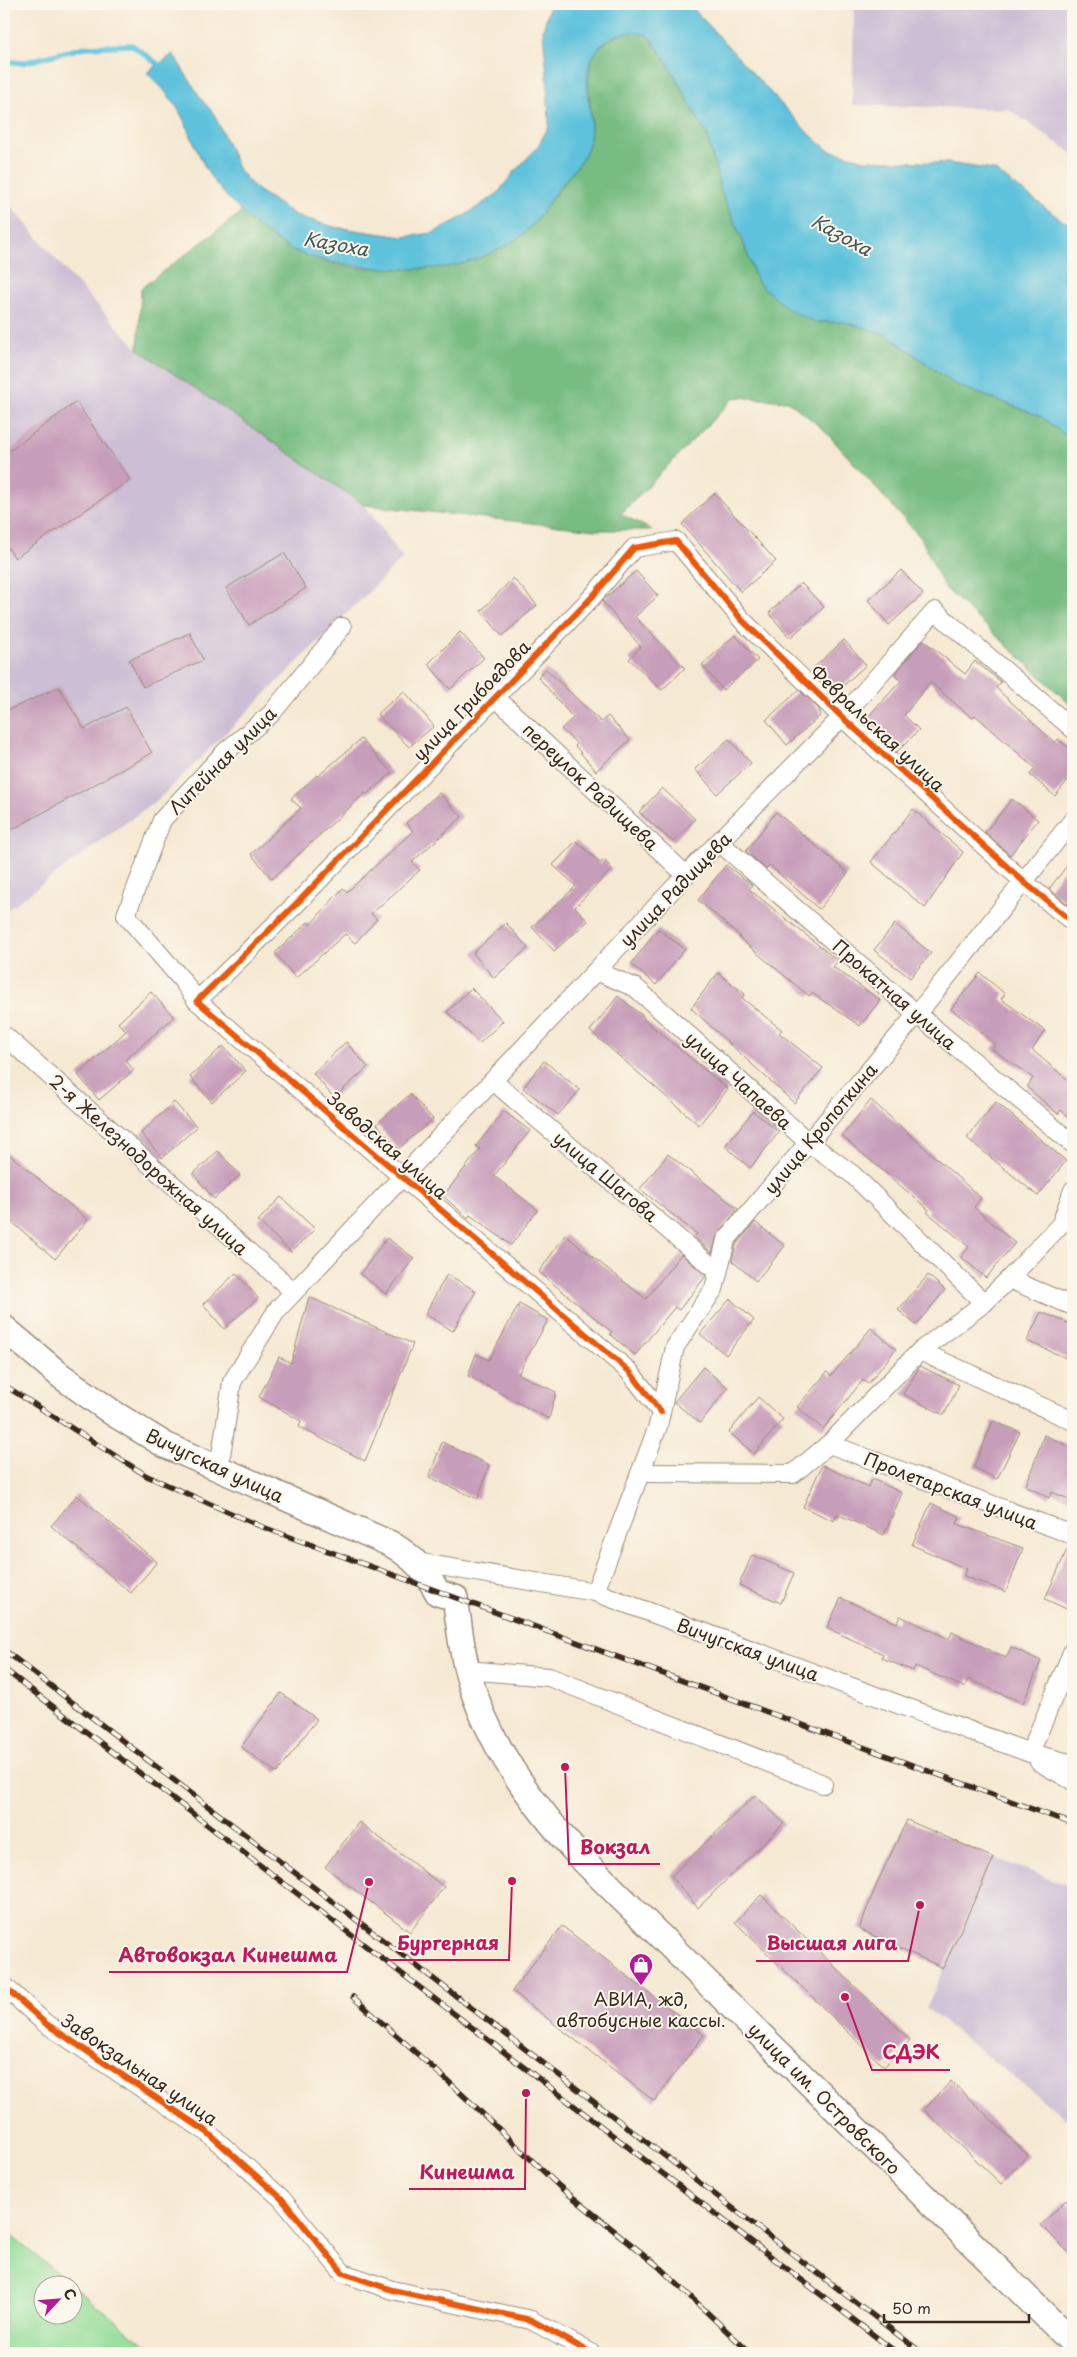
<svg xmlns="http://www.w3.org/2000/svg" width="1077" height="2357" font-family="'Playpen Sans',sans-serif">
<rect width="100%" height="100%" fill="#fbf7ec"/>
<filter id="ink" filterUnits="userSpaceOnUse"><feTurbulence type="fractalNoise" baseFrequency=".02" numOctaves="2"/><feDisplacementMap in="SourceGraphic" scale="10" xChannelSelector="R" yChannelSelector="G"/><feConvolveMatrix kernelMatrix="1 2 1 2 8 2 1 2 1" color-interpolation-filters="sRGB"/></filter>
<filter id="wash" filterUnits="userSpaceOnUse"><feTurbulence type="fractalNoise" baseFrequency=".0096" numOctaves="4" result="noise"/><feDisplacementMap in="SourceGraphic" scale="20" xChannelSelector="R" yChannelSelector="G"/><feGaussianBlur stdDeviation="1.12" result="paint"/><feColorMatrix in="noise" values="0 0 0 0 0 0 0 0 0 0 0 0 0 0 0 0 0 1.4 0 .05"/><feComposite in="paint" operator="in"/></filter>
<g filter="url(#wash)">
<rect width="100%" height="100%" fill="#f6e9d3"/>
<g fill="#ccbed4">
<polygon points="854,4 1073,4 1073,154 1008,109 852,105"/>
<polygon points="4,198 73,279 138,349 364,505 403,558 161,797 4,912"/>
<polygon points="994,1858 1073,1887 1073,2124 926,2008"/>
</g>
<polygon fill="#94dd99" stroke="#68845c" points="4,2230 71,2284 42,2284 42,2314 72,2314 73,2286 155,2353 4,2353"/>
<path fill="#77bc81" stroke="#597350" d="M 632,31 L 649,35 L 666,60 L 707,135 L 721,192 L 743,241 L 757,282 L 814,322 L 845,322 L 886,334 L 956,385 L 1040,416 L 1070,439 L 1073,444 L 1073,707 L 944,587 L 921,538 L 823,429 L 788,401 L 735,397 L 621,514 L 652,530 L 596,530 L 364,505 L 138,349 L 141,288 L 242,212 C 278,244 314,264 363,268 C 374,268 386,267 397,267 C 438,268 470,264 506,244 C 512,241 518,238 523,234 C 536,222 547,204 558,190 C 567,179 585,159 588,146 C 601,97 562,49 632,31 Z"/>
<path fill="#5ec2dc" stroke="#4c767d" d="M 550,4 L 689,4 L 806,131 L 828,150 L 865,160 L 947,163 L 994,170 L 1063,221 L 1073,224 L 1073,444 L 1070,439 L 1040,416 L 956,385 L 886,334 L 845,322 L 814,322 L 788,309 L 757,282 L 743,241 L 721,192 L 707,135 L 666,60 L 648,35 C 626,29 606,34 594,55 C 578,82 598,118 588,147 C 583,162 567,178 557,190 C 547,204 536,223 522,235 C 506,248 481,258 461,264 C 423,274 333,268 297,252 C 287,248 277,241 268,234 C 250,222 216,188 206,169 C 193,145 186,116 168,95 C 162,87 154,80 147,73 L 173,54 L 202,100 L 214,114 L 240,172 L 256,189 L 295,215 L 334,227 L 403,237 L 433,233 L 464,216 L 497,194 L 515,171 L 537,148 L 549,126 L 547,73 L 543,31 Z"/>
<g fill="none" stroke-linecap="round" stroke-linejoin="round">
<polyline stroke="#5ec2dc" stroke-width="5.5" points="4,61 22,63 85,47 132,45 159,65"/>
</g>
<g id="blocks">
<g fill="#c79eba">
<polygon points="76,402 130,480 15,558 4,542 4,455"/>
<polygon points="714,493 776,561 741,592 682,524"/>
<polygon points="284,553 306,588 249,625 226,588"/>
<polygon points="901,570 923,594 889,625 868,600"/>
<polygon points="636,571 658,596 635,617 685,668 662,690 629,659 641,647 602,601"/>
<polygon points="513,578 537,605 502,636 481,611"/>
<polygon points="801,583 824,607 790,638 769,613"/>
<polygon points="460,632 484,658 450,689 428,664"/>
<polygon points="190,633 203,660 143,687 129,660"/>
<polygon points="735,635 758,660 723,690 702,665"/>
<polygon points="844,640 866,665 834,694 811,670"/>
<polygon points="923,640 965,674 975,661 1001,682 996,688 1055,743 1058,739 1073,751 1073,774 1055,796 1030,775 1035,768 975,715 972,718 930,682 904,715 919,730 897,752 863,722 901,681 894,675"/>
<polygon points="546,669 601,722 608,716 630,740 596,771 575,746 577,744 561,729 573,718 538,677"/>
<polygon points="59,687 84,729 126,707 152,753 4,834 4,712"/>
<polygon points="799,690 818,708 821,715 787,745 766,720"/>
<polygon points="404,691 434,726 409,747 377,714"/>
<polygon points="361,739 392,773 367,794 365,793 272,879 251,854 301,808 291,799 317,775 318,776"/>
<polygon points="729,739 751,763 717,794 695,769"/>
<polygon points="662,788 695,819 673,842 639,812"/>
<polygon points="439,793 462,817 412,862 420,870 371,914 377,919 355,943 345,934 296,978 275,953 308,922 310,925 343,888 347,892 413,831 406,823"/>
<polygon points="1012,799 1038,820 1010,855 985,832"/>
<polygon points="913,809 963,852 925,908 871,862"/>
<polygon points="776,812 848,873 819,909 769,865 766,869 746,851"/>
<polygon points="576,841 600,863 604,860 612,869 575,907 588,921 554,951 532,927 576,886 553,865"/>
<polygon points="1073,858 1073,908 1049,889"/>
<polygon points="726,865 752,885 749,889 838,961 833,967 880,1000 860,1026 812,993 809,996 739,938 740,936 698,900"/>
<polygon points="506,923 528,948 494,978 473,953"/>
<polygon points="895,924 931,953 910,978 874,950"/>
<polygon points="658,929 685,949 656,985 631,964"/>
<polygon points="718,973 745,994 742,998 782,1030 779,1033 823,1068 794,1103 691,1008"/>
<polygon points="980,973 1005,994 1001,999 1045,1031 1032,1050 1073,1084 1073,1121 1061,1110 1058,1114 1027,1087 1033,1078 992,1049 996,1044 951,1009"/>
<polygon points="471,988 503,1021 480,1043 447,1012"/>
<polygon points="151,992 174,1017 125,1060 134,1070 99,1100 78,1075 126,1031 118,1023"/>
<polygon points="618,996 644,1017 643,1019 728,1089 699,1125 590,1031"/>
<polygon points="346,1042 368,1067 334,1098 313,1073"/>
<polygon points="223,1046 246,1071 212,1102 190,1077"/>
<polygon points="544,1061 580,1090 558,1115 523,1088"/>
<polygon points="410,1094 433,1119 398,1149 377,1124"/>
<polygon points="871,1100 981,1198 974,1207 1015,1243 986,1278 961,1257 969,1247 927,1212 929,1210 842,1136"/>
<polygon points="174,1102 197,1127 162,1158 141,1133"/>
<polygon points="996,1102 1066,1161 1038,1196 967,1138"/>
<polygon points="504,1111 530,1131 494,1176 538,1210 511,1245 470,1215 468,1218 443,1196 480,1149 476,1146"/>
<polygon points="753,1111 779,1132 750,1168 725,1146"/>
<polygon points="4,1150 88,1220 55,1259 4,1215"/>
<polygon points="218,1151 240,1175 214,1199 193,1174"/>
<polygon points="668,1154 738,1209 718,1234 712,1253 694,1237 697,1234 640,1189"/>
<polygon points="281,1197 315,1229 291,1252 258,1221"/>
<polygon points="755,1222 785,1246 756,1281 732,1261 736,1245"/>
<polygon points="565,1235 646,1299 681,1254 706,1276 679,1310 675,1307 635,1355 610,1334 612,1332 539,1272"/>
<polygon points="387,1238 414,1258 386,1294 360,1274"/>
<polygon points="236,1273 258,1298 224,1329 203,1304"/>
<polygon points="447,1274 476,1291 453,1331 425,1314"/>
<polygon points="928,1275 945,1290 916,1325 898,1310"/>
<polygon points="309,1297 413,1344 365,1461 299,1427 301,1421 259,1397 279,1357 291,1363"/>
<polygon points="730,1299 754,1320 726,1355 700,1334"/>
<polygon points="519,1304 548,1320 518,1374 556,1392 549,1419 468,1376 476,1354 489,1360"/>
<polygon points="1041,1312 1073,1325 1073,1361 1027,1341"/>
<polygon points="871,1328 896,1349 868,1384 863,1380 823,1429 797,1407 827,1372 831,1376"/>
<polygon points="920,1366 959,1385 944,1415 903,1394"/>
<polygon points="703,1367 728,1388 700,1423 674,1402"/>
<polygon points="758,1397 783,1419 754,1454 729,1432"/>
<polygon points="993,1421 1020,1432 997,1479 974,1467"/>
<polygon points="1044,1435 1073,1448 1073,1501 1052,1492 1049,1498 1026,1486"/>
<polygon points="442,1442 489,1465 478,1499 429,1477"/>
<polygon points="822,1465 868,1487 872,1479 902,1493 884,1535 837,1514 834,1521 803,1507"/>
<polygon points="77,1495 157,1562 131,1593 51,1526"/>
<polygon points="931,1503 960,1517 957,1524 1023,1548 1006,1592 964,1576 967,1569 912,1545"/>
<polygon points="1069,1545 1073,1545 1073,1612 1045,1599"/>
<polygon points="752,1555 794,1573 781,1603 739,1585"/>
<polygon points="841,1598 897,1623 900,1616 949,1639 952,1632 1006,1658 1011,1647 1041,1661 1023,1703 968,1679 964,1687 915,1666 913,1671 882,1658 883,1654 827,1628"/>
<polygon points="281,1693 317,1719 277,1773 241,1747"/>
<polygon points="755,1795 784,1823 698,1908 671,1876"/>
<polygon points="907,1820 994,1858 943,1968 859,1929 878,1881"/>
<polygon points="359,1822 444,1887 410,1932 325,1867"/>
<polygon points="761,1895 910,2040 884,2067 735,1922"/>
<polygon points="562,1926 704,2035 654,2101 512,1991"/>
<polygon points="951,2081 1028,2155 1001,2184 924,2110"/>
<polygon points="1066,2200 1073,2208 1073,2257 1041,2225"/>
</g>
</g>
</g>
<g filter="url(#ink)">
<use href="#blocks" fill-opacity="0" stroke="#988a78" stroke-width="1"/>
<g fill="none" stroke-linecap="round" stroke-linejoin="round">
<g stroke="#988a78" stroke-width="20">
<g id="street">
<polyline points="495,697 686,875"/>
<polyline points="719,842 917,1014 1073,1144"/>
<polyline points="596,971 636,988 808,1142 852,1174 984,1303"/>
<polyline points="197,1001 182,980 126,915 162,820 225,752 271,714 342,627"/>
<polyline points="5,1036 294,1292"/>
<polyline points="493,1081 718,1272"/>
<polyline points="1009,1279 1073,1306"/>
<polyline points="920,1351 1073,1421"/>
<polyline points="661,1412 630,1372 197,1001 299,901 592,597 634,548 676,541 742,620 842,717 1024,882 1073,922"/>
<polyline points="829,1444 1073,1535"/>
<polyline points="219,1469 232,1382 277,1310 686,875 842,717 935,611 1073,729"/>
<polyline points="640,1473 793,1474 829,1444 920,1351 984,1303 1009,1279 1061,1224 1073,1190"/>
<polyline points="416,1562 595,1592 1030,1753 1073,1764"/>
<polyline points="595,1592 658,1426 675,1347 714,1289 726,1240 917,1014 1073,820"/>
<polyline points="467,1670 549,1677 823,1784"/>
<polyline points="1030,1753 1073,1650"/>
<polyline points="1039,1762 1073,1781"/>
<polyline points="4,1986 45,2023 207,2132 281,2198 343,2273 392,2290 531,2320 591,2353"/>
</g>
</g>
<g stroke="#988a78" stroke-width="28">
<path id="secondary" d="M 4,1328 L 61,1376 L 113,1413 L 165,1445 L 391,1544 C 413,1557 426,1571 438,1593 L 455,1598 C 459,1622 461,1647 467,1670 C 486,1743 532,1803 581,1858 L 1073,2343"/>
</g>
<use href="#street" stroke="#fff" stroke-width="18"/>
<use href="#secondary" stroke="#fff" stroke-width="25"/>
<g stroke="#3b2a1e" stroke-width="5.5">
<g id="rail">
<polyline points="4,1385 147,1476 260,1526 1073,1824"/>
<polyline points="4,1650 922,2353"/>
<polyline points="4,1669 897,2353"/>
<polyline points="353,1997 449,2082 560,2187 658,2266 750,2353"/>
</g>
</g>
<use href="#rail" stroke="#fbf7ec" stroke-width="4" stroke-dasharray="11" stroke-linecap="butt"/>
<g stroke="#fbf7ec" stroke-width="9">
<g id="cycleway">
<polyline points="661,1412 630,1372 197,1001 299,901 592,597 634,548 676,541 742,620 842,717 1024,882 1073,922"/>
<polyline points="4,1986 45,2023 207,2132 281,2198 343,2273 392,2290 531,2320 591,2353"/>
</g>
</g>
<use href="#cycleway" stroke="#e8590c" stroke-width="6"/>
</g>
</g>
<defs>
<g id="shop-pin" transform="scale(1.25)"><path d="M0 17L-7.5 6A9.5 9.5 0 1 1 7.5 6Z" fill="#b5179e" stroke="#fbf7ec"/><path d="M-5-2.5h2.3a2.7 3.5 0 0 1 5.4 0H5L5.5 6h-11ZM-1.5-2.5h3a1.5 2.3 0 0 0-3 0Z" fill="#fff"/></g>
</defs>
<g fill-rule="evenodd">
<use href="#shop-pin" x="641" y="1965"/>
</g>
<g text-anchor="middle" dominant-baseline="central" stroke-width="4" stroke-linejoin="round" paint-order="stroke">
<g font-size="18" fill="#3b2a1e" stroke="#fbf7ec">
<text transform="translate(471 700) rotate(-46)">улица Грибоедова</text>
<text transform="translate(878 728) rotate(43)">Февральская улица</text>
<text transform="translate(222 760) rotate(-45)">Литейная улица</text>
<text transform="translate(591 786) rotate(43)">переулок Радищева</text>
<text transform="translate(675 889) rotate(-46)">улица Радищева</text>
<text transform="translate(895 994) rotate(41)">Прокатная улица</text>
<text transform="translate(739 1080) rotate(42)">улица Чапаева</text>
<text transform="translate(820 1128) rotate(-50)">улица Кропоткина</text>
<text transform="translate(388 1145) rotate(41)">Заводская улица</text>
<text transform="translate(149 1164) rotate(42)">2-я Железнодорожная улица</text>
<text transform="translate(606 1176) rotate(40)">улица Шагова</text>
<text transform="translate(215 1465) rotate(25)">Вичугская улица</text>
<text transform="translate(951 1490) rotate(21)">Пролетарская улица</text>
<text transform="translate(748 1649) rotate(20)">Вичугская улица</text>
<text transform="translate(140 2069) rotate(34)">Завокзальная улица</text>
<text transform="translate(825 2098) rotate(45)">улица им. Островского</text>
</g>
<g font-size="18" fill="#3b2a1e" stroke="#fbf7ec">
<text x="641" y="1998">АВИА, жд,<tspan x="641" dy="21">автобусные кассы.</tspan></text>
</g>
<g font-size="19" font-style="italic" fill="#465857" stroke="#fbf7ec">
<text transform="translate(842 234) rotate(29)">Казоха</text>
<text transform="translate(336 243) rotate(10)">Казоха</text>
</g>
</g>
<path fill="none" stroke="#c2185b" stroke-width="2" d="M565 1767L569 1864H660M512 1881L509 1960H387M920 1905L908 1961H756M369 1882L347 1972H109M845 1997L872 2070H950M526 2093L525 2189H409"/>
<g fill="#c2185b" stroke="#fbf7ec" stroke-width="2">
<circle cx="565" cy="1767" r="5"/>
<circle cx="512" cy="1881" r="5"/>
<circle cx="920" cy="1905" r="5"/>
<circle cx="369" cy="1882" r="5"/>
<circle cx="845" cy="1997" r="5"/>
<circle cx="526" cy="2093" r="5"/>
</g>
<g font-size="19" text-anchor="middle" font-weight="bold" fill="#c2185b" stroke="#fbf7ec" stroke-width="4" stroke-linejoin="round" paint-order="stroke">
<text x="615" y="1854">Вокзал</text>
<text x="448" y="1950">Бургерная</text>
<text x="832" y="1950">Высшая лига</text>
<text x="228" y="1962">Автовокзал Кинешма</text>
<text x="911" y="2059">СДЭК</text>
<text x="467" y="2179">Кинешма</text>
</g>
<rect width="1077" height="2357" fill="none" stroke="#fbf7ec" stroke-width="20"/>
<g transform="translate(58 2300) rotate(64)"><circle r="24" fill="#fbf7ec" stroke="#aea59a"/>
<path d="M0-4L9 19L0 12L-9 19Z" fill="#b5179e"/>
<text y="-8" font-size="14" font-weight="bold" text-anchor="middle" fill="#3b2a1e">С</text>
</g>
<path d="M884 2314v8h145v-8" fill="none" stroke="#3b2a1e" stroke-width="2.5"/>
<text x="892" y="2314" font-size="15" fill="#3b2a1e" stroke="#fbf7ec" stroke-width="4" paint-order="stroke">50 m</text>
</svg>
